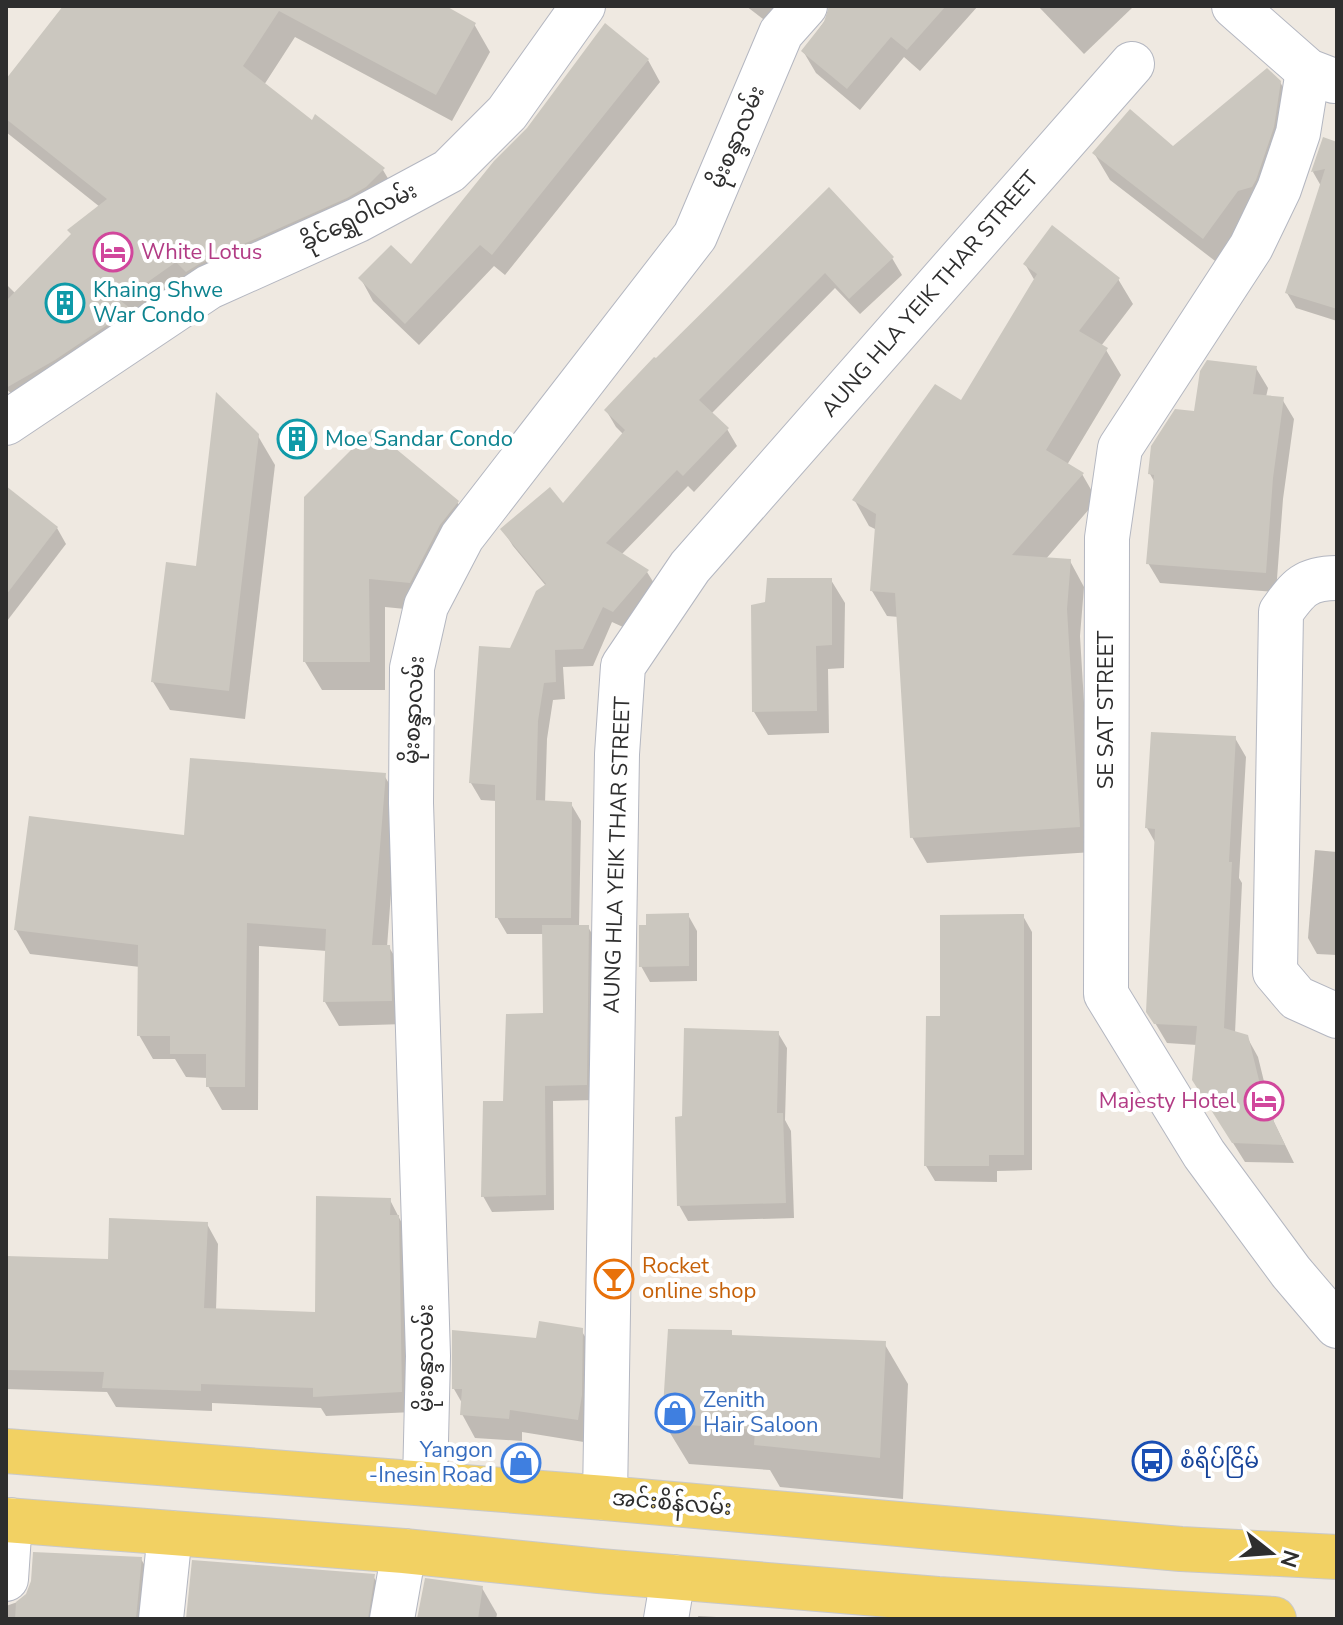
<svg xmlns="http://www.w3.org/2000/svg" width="1343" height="1625" font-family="'Nunito Sans','Noto Sans Myanmar',sans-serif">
<rect width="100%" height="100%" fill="#efe9e1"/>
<g fill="#0003">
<polygon points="66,6 443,6 474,24 490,52 452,121 295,37 264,85 312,123 316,117 383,170 399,197 32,410 6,389 6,284 16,294 100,207 6,132 6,82"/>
<polygon points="746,6 806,6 780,32"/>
<polygon points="830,6 978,6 920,71 904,57 860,110 816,73 803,51 831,12"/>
<polygon points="1038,6 1134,6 1084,54"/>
<polygon points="648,60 660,82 505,275 494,266 419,345 373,301 361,279 411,267"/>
<polygon points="1280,82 1296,110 1219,264 1110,180 1094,153 1173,149"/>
<polygon points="1324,140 1337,144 1337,321 1296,308 1287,293 1321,186 1313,172"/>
<polygon points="829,189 892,258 902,275 860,314 835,288 711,414 727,429 737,446 694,492 688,486 621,555 647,572 657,588 623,627 612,622 593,666 563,667 565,699 553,700 547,739 545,803 571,804 581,821 579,927 588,927 597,942 595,1100 553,1101 554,1210 492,1212 483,1196 505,1103 545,1015 544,934 507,934 497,917 497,801 481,800 471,783 511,650 546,586 513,546 503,530 563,506 624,435 616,427 606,410"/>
<polygon points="1025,264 1118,279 1133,304 1101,346 1106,350 1121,375 1067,465 1082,474 1097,500 1045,560 1070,561 1084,587 1080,636 1093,852 927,863 912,837 899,617 887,616 872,591 877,530 869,526 855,501 962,402 1035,281"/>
<polygon points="1256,368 1268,388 1266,397 1282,399 1294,419 1283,499 1276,592 1160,583 1148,563 1155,483 1150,474 1196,414"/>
<polygon points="258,436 275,465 245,719 170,710 153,682 198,568"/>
<polygon points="6,489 57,528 66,544 7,621"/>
<polygon points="306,498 457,502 474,530 426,611 385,607 385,690 322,690 305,662"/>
<polygon points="831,580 845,603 844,668 828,669 829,733 768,735 754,712"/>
<polygon points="1235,738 1246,757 1239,878 1242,883 1235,1033 1247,1037 1258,1057 1274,1122 1294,1163 1245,1162 1206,1100 1197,1045 1167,1043 1148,1011 1156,844 1147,828"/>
<polygon points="384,775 398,799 387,947 389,947 403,971 405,1024 339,1026 325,1002 327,951 259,946 258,1110 222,1110 208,1086 208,1078 186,1077 175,1059 153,1059 139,1035 140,967 30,954 16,930 186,838"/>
<polygon points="1315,850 1337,852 1337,955 1317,954 1308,938"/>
<polygon points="688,915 697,931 697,981 650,982 641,966"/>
<polygon points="1023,916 1032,932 1032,1170 997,1171 997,1182 935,1181 926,1166 942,1018"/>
<polygon points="778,1033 787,1048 785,1120 791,1131 794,1218 688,1221 679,1205 684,1118"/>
<polygon points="390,1200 409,1237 413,1412 326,1416 321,1408 212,1403 212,1411 116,1407 107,1392 6,1389 6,1258 110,1261 207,1224 218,1244 216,1311 317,1314"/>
<polygon points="581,1330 595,1353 590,1443 522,1432 522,1441 475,1438 462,1414 462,1403 454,1389"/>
<polygon points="731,1332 733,1337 884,1343 908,1384 903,1499 780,1487 770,1470 689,1464 664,1423"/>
<polygon points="141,1559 156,1585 152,1619 6,1619 6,1606"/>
<polygon points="373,1576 388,1601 385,1619 188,1619"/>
<polygon points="482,1588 497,1614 496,1619 419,1619"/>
<polygon points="698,1616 753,1619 699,1619"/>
</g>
<g fill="#cbc7bf">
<polygon points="63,6 446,6 476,23 436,95 279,11 243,66 312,120 315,114 385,168 366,187 347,198 199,264 186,272 176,262 121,301 131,309 55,360 6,388 6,301 71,234 67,230 107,199 6,119 6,79"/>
<polygon points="829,6 946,6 907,50 891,37 847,89 801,51 824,22"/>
<polygon points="605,23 649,59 492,255 480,245 405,324 358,278 391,245 411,264 494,161 527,128"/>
<polygon points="1267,68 1281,81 1274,127 1256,180 1252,187 1238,191 1203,239 1092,153 1130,109 1173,146"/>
<polygon points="1323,137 1337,142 1337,309 1285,293 1325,169 1311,172"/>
<polygon points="829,187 894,257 849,299 825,273 699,400 729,428 683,476 677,470 606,543 649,570 613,612 603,607 583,649 555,650 556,682 544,683 538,721 536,800 572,802 571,918 495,918 495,785 469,783 479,646 510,648 536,591 546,584 500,529 550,487 563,503 625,430 604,410 654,357 656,358"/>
<polygon points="1052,225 1120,278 1079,331 1108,348 1046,450 1084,473 1012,555 1071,559 1067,609 1080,827 910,838 895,593 870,591 876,514 852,500 935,384 961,400 1037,274 1023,264"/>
<polygon points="1207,360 1257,366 1253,394 1284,397 1273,478 1266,573 1146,564 1154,475 1148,474 1151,446 1175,409 1194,411 1200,371"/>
<polygon points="216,392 259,434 229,691 151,682 166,562 196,566"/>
<polygon points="372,429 459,501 440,525 410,583 369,579 370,662 303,662 304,497"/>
<polygon points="6,486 58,527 6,595"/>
<polygon points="767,578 832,578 832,645 816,646 817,711 752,712 751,605 765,602"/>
<polygon points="1151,732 1236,736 1229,862 1232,862 1224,1028 1248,1035 1264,1101 1285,1145 1232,1143 1192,1080 1197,1026 1154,1024 1146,1012 1155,829 1145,828"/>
<polygon points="190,758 386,773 372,945 390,945 392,1001 323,1002 326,929 247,923 245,1087 206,1087 206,1054 170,1054 170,1036 137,1036 138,945 14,930 29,816 184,835"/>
<polygon points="689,913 689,966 639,967 639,925 646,925 646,914"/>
<polygon points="1024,914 1024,1155 989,1155 989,1166 924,1166 926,1016 940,1016 940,915"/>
<polygon points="542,925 589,925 587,1085 545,1086 546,1195 481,1197 483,1101 503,1101 506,1014 543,1013"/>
<polygon points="684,1028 779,1031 777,1113 783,1113 786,1203 677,1206 675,1117 682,1116"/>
<polygon points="316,1196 391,1198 390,1215 399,1215 402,1392 313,1397 313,1388 201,1384 201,1391 102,1388 104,1372 6,1370 6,1256 108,1259 109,1218 208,1222 204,1308 315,1312"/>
<polygon points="539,1321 583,1328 582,1395 578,1420 510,1410 509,1419 460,1415 462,1389 452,1389 452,1330 536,1338"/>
<polygon points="668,1329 732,1330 732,1335 886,1341 880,1458 754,1445 755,1430 662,1423"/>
<polygon points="33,1552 142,1557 136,1619 15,1619 16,1602 26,1594 31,1581"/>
<polygon points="192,1560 375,1574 368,1619 186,1619"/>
<polygon points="425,1578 483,1586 478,1619 417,1619"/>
</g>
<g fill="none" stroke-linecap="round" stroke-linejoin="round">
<g stroke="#b4b7c1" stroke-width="46">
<g id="minor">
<polyline points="1234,6 1308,71 1334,81"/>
<polyline points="1308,71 1298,133 1279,189 1251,247 1120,448 1107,538 1106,994 1204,1154 1291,1272 1337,1326"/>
<polyline points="6,423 209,287 358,220 449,171 507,113 583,6"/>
<path d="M 1337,578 C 1306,578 1298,588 1281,612 L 1275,972 L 1297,998 L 1337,1016"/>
<polyline points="425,1483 428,1356 411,803 412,668 426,606 462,537 695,236 781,33 805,6"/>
<polyline points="605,1498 617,754 623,666 690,567 1132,64"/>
<polyline points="6,1579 10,1520"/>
<polyline points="161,1619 170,1533"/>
<polyline points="392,1619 404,1551"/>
<polyline points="666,1619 673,1577"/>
</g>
</g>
<g stroke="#c9c9c9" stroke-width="46">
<g id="major">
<polyline points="6,1451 605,1498 1181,1549 1337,1557"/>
<polyline points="6,1520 404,1551 599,1571 938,1599 1274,1619"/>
</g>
</g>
<use href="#minor" stroke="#fff" stroke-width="44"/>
<use href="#major" stroke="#f2d163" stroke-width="44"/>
</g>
<defs>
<g id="hotel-ring" transform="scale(2)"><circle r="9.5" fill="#fff" stroke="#d1479c" stroke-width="1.5"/><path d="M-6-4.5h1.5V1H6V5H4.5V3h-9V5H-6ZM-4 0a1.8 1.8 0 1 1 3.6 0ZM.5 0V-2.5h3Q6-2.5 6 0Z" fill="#d1479c"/></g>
<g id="building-ring" transform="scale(2)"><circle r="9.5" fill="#fff" stroke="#0f9aa8" stroke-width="1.5"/><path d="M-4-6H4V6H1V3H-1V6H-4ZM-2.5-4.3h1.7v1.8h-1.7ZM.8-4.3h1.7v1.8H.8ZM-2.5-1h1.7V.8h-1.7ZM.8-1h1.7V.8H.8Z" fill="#0f9aa8"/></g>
<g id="bar-ring" transform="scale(2)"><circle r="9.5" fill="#fff" stroke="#e8710a" stroke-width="1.5"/><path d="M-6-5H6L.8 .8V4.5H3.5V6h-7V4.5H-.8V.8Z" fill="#e8710a"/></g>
<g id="shop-ring" transform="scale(2)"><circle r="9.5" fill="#fff" stroke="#3f7fe0" stroke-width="1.5"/><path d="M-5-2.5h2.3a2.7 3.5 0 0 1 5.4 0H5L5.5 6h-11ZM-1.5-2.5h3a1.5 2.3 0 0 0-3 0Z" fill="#3f7fe0"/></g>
<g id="bus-ring" transform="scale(2)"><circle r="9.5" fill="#fff" stroke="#1a4fb4" stroke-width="1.5"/><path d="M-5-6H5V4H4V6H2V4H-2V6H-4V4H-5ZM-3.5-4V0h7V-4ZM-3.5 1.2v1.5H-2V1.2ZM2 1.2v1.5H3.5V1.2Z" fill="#1a4fb4"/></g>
</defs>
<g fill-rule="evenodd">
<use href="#hotel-ring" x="113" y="252"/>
<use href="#building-ring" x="65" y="303"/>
<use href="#building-ring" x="297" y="439"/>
<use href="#hotel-ring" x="1264" y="1101"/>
<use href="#bar-ring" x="614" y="1279"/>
<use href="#shop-ring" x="675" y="1413"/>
<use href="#bus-ring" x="1152" y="1461"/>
<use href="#shop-ring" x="521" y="1463"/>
</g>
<g text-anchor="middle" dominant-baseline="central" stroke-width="8" stroke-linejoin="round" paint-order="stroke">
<g font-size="22" fill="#2e2e2e" stroke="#fff">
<text transform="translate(737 137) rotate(-67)">မိုးစန္ဒာလမ်း</text>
<text transform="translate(359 217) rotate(-26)">ခိုင်ရွှေဝါလမ်း</text>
<text transform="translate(930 294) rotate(-49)">AUNG HLA YEIK THAR STREET</text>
<text transform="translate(414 710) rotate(-87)">မိုးစန္ဒာလမ်း</text>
<text transform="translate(1106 710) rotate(-90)">SE SAT STREET</text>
<text transform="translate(617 855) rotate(-88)">AUNG HLA YEIK THAR STREET</text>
<text transform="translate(426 1358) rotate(-90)">မိုးစန္ဒာလမ်း</text>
<text transform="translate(672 1503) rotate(5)">အင်းစိန်လမ်း</text>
</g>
<g font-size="22" fill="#b23c85" stroke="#fff" text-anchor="start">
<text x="141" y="252">White Lotus</text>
<text x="1236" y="1101" text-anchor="end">Majesty Hotel</text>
</g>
<g font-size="22" fill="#0d838f" stroke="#fff" text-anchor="start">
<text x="93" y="290">Khaing Shwe<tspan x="93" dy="25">War Condo</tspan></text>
<text x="325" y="439">Moe Sandar Condo</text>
</g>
<g font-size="22" fill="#c56008" stroke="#fff" text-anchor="start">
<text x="642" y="1266">Rocket<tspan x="642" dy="25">online shop</tspan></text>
</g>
<g font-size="22" fill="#366cbe" stroke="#fff" text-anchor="start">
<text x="703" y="1400">Zenith<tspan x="703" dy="25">Hair Saloon</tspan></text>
<text x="493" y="1450" text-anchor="end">Yangon<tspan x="493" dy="25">-Inesin Road</tspan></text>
</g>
<g font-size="22" fill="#164399" stroke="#fff" text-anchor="start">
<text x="1180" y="1461">စံရိပ်ငြိမ်</text>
</g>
</g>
<rect width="1343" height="1625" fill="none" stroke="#2e2e2e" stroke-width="16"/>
<g transform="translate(1271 1553) rotate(107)" stroke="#ffffff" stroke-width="6" paint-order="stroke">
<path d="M0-6L14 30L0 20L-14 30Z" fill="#2e2e2e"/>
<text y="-12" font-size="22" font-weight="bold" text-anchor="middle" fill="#2e2e2e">N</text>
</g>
</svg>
